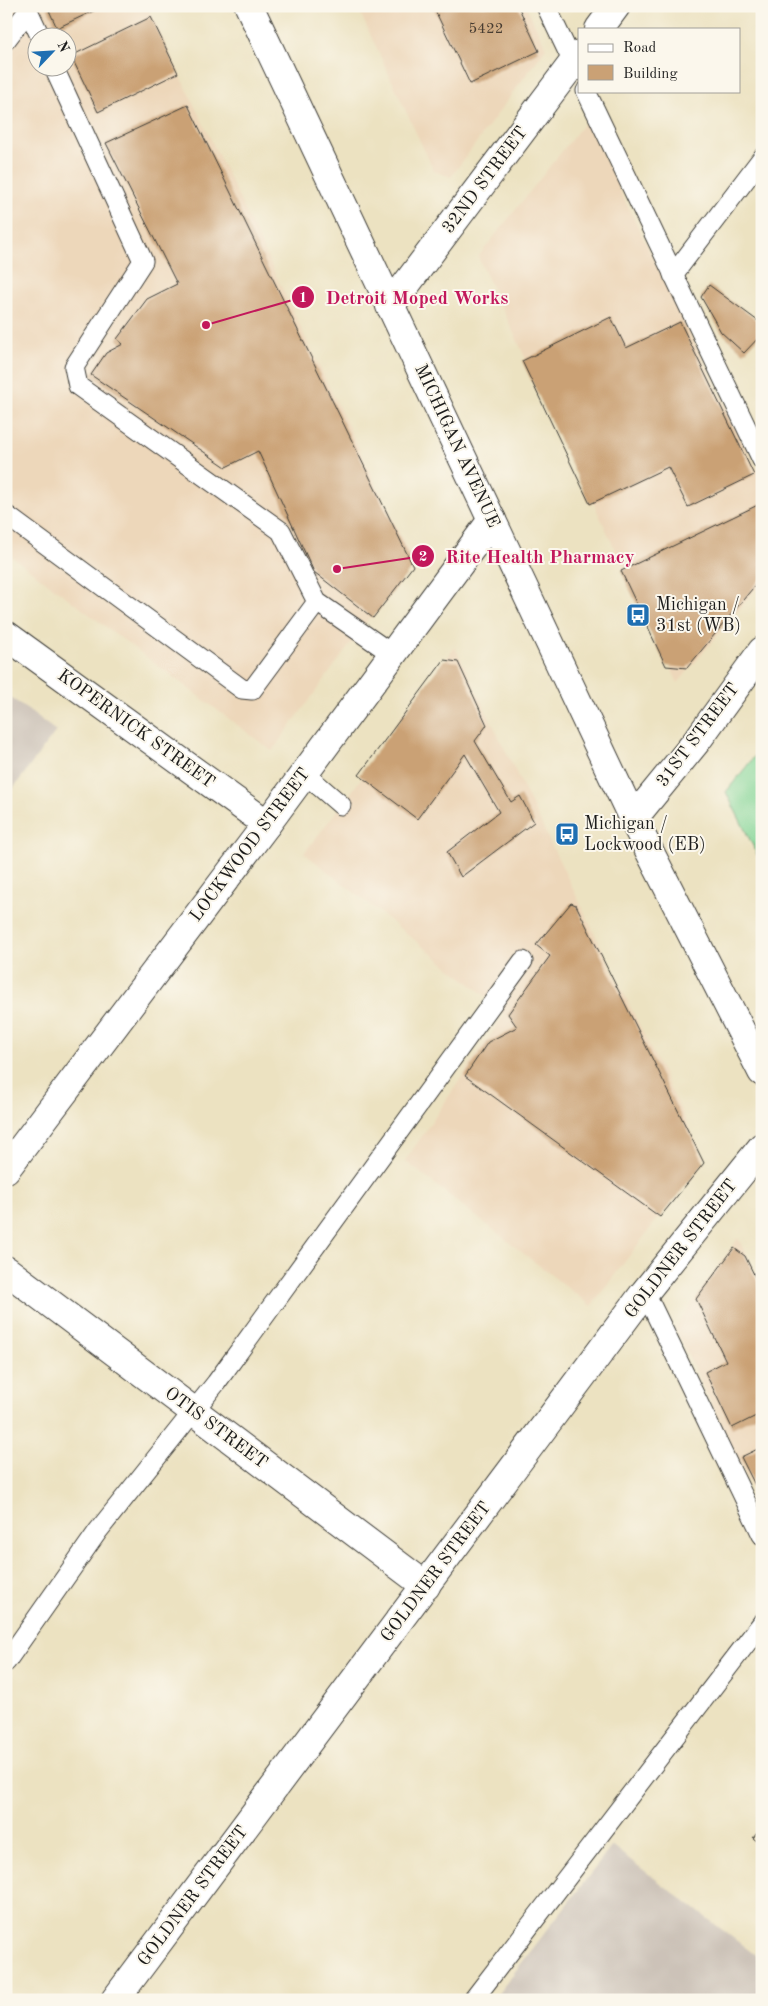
<svg xmlns="http://www.w3.org/2000/svg" width="768" height="2006" font-family="'Old Standard TT',serif">
<rect width="100%" height="100%" fill="#fbf7ec"/>
<filter id="ink" filterUnits="userSpaceOnUse"><feTurbulence type="fractalNoise" baseFrequency=".02" numOctaves="2"/><feDisplacementMap in="SourceGraphic" scale="10" xChannelSelector="R" yChannelSelector="G"/><feConvolveMatrix kernelMatrix="1 2 1 2 8 2 1 2 1" color-interpolation-filters="sRGB"/></filter>
<filter id="wash" filterUnits="userSpaceOnUse"><feTurbulence type="fractalNoise" baseFrequency=".0096" numOctaves="4" result="noise"/><feDisplacementMap in="SourceGraphic" scale="20" xChannelSelector="R" yChannelSelector="G"/><feGaussianBlur stdDeviation="1.12" result="paint"/><feColorMatrix in="noise" values="0 0 0 0 0 0 0 0 0 0 0 0 0 0 0 0 0 1.4 0 .05"/><feComposite in="paint" operator="in"/></filter>
<g filter="url(#wash)">
<rect width="100%" height="100%" fill="#ece2c1"/>
<g fill="#edd7ba" fill-rule="evenodd">
<path d="M 6,6 L 147,6 L 412,560 L 272,751 L 6,552 L 6,67 L 12,59 L 6,55 ZM 38,38 L 68,38 L 68,68 L 38,68 Z"/>
<polygon points="357,6 526,6 546,48 451,177 434,171"/>
<polygon points="586,121 762,480 762,582 678,683 478,257"/>
<polygon points="455,647 704,1158 591,1306 405,1161 504,1015 482,993 304,853 347,798"/>
<polygon points="738,1238 762,1287 762,1510 675,1328"/>
</g>
<g fill="#ccc2b8">
<polygon points="6,694 56,731 6,798"/>
<polygon points="612,1846 762,1960 762,2000 493,2000"/>
</g>
<polygon fill="#83d596" stroke="#507859" points="762,747 762,864 726,792"/>
<g id="blocks">
<g fill="#caa175">
<polygon points="47,6 104,6 57,28"/>
<polygon points="433,6 518,6 539,51 470,84"/>
<polygon points="151,17 178,73 98,112 71,56"/>
<polygon points="188,105 413,566 373,618 314,572 258,451 226,467 91,375 106,353 123,344 117,339 147,299 177,284 106,143"/>
<polygon points="709,285 762,324 762,334 744,353 721,332 701,297"/>
<polygon points="611,317 626,348 680,322 754,475 688,507 668,467 590,504 522,361"/>
<polygon points="762,503 762,577 687,668 666,666 621,571"/>
<polygon points="444,660 458,662 487,725 475,741 511,802 520,796 534,822 461,877 447,852 499,812 465,754 417,819 359,775"/>
<polygon points="571,903 576,905 704,1163 660,1217 465,1076 488,1042 517,1027 508,1014 550,956 536,945"/>
<polygon points="734,1248 745,1256 762,1291 762,1413 732,1428 705,1372 726,1361 696,1299"/>
<polygon points="762,1447 762,1481 755,1485 741,1457"/>
<polygon points="762,1827 762,1845 753,1838"/>
</g>
</g>
</g>
<g filter="url(#ink)">
<use href="#blocks" fill-opacity="0" stroke="#3b3a35" stroke-width="1"/>
<g fill="none" stroke-linecap="round" stroke-linejoin="round">
<g stroke="#3b3a35" stroke-width="21">
<g id="service">
<polyline points="26,6 41,38"/>
<polyline points="546,6 577,71"/>
<polyline points="6,40 28,11"/>
<polyline points="54,68 143,261 74,367 78,386 281,531 317,602 392,654"/>
<polyline points="586,91 762,460"/>
<polyline points="673,275 762,158"/>
<polyline points="6,515 242,689 252,690 317,602"/>
<polyline points="304,773 341,805"/>
<polyline points="645,1292 762,1535"/>
<polyline points="6,1662 98,1531 216,1383 523,961"/>
<polyline points="473,2000 762,1623"/>
</g>
</g>
<g stroke="#3b3a35" stroke-width="30">
<g id="minor">
<polyline points="599,29 616,6"/>
<polyline points="390,306 579,55"/>
<polyline points="6,635 267,824"/>
<polyline points="633,819 696,742 762,651"/>
<polyline points="6,1169 267,824 492,520"/>
<polyline points="6,1270 426,1586"/>
<polyline points="115,2000 645,1292 762,1147"/>
</g>
</g>
<g stroke="#3b3a35" stroke-width="30">
<polyline id="primary" points="249,6 633,819 762,1072"/>
</g>
<use href="#service" stroke="#fff" stroke-width="19"/>
<use href="#minor" stroke="#fff" stroke-width="28"/>
<use href="#primary" stroke="#fff" stroke-width="28"/>
</g>
</g>
<defs>
<g id="bus-square" transform="scale(1.25)"><rect x="-9" y="-9" width="18" height="18" rx="4" fill="#1f6fb2" stroke="#fbf7ec"/><path d="M-5-6H5V4H4V6H2V4H-2V6H-4V4H-5ZM-3.5-4V0h7V-4ZM-3.5 1.2v1.5H-2V1.2ZM2 1.2v1.5H3.5V1.2Z" fill="#fff"/></g>
</defs>
<g fill-rule="evenodd">
<use href="#bus-square" x="638" y="615"/>
<use href="#bus-square" x="567" y="834"/>
</g>
<g text-anchor="middle" dominant-baseline="central" stroke-width="4" stroke-linejoin="round" paint-order="stroke">
<g font-size="15" fill="#483d32">
<text x="486" y="29">5422</text>
</g>
<g font-size="18" fill="#1c1c1c" stroke="#fbf7ec">
<text transform="translate(485 180) rotate(-53)">32ND STREET</text>
<text transform="translate(457 446) rotate(65)">MICHIGAN AVENUE</text>
<text transform="translate(136 729) rotate(36)">KOPERNICK STREET</text>
<text transform="translate(698 735) rotate(-53)">31ST STREET</text>
<text transform="translate(250 845) rotate(-53)">LOCKWOOD STREET</text>
<text transform="translate(681 1249) rotate(-52)">GOLDNER STREET</text>
<text transform="translate(216 1428) rotate(37)">OTIS STREET</text>
<text transform="translate(436 1572) rotate(-53)">GOLDNER STREET</text>
<text transform="translate(193 1896) rotate(-53)">GOLDNER STREET</text>
</g>
<g font-size="18" fill="#1c1c1c" stroke="#fbf7ec" text-anchor="start">
<text x="656" y="605">Michigan /<tspan x="656" dy="21">31st (WB)</tspan></text>
<text x="584" y="824">Michigan /<tspan x="584" dy="21">Lockwood (EB)</tspan></text>
</g>
</g>
<path fill="none" stroke="#c2185b" stroke-width="2" d="M206 325L303 297M337 569L423 556"/>
<g fill="#c2185b" stroke="#fbf7ec" stroke-width="2">
<circle cx="206" cy="325" r="5"/>
<circle cx="337" cy="569" r="5"/>
<circle cx="303" cy="297" r="12"/>
<circle cx="423" cy="556" r="12"/>
</g>
<g font-size="15" text-anchor="middle" font-weight="bold" fill="#fff">
<text x="303" y="302">1</text>
<text x="423" y="561">2</text>
</g>
<g font-size="19" text-anchor="middle" font-weight="bold" fill="#c2185b" stroke="#fbf7ec" stroke-width="4" stroke-linejoin="round" paint-order="stroke">
<text x="417" y="304">Detroit Moped Works</text>
<text x="540" y="563">Rite Health Pharmacy</text>
</g>
<rect width="768" height="2006" fill="none" stroke="#fbf7ec" stroke-width="25"/>
<rect x="578" y="28" width="162" height="65" fill="#fbf7ec" stroke="#a29f99"/>
<rect x="588" y="44" width="25" height="8" fill="#ffffff" stroke="#a29f99"/>
<text x="623" y="52" font-size="15" fill="#1c1c1c">Road</text>
<rect x="588" y="65" width="25" height="15" fill="#caa175" stroke="#a29f99"/>
<text x="623" y="78" font-size="15" fill="#1c1c1c">Building</text>
<g transform="translate(52 52) rotate(65)"><circle r="24" fill="#fbf7ec" stroke="#a29f99"/>
<path d="M0-4L9 19L0 12L-9 19Z" fill="#1f6fb2"/>
<text y="-8" font-size="14" font-weight="bold" text-anchor="middle" fill="#1c1c1c">N</text>
</g>
</svg>
